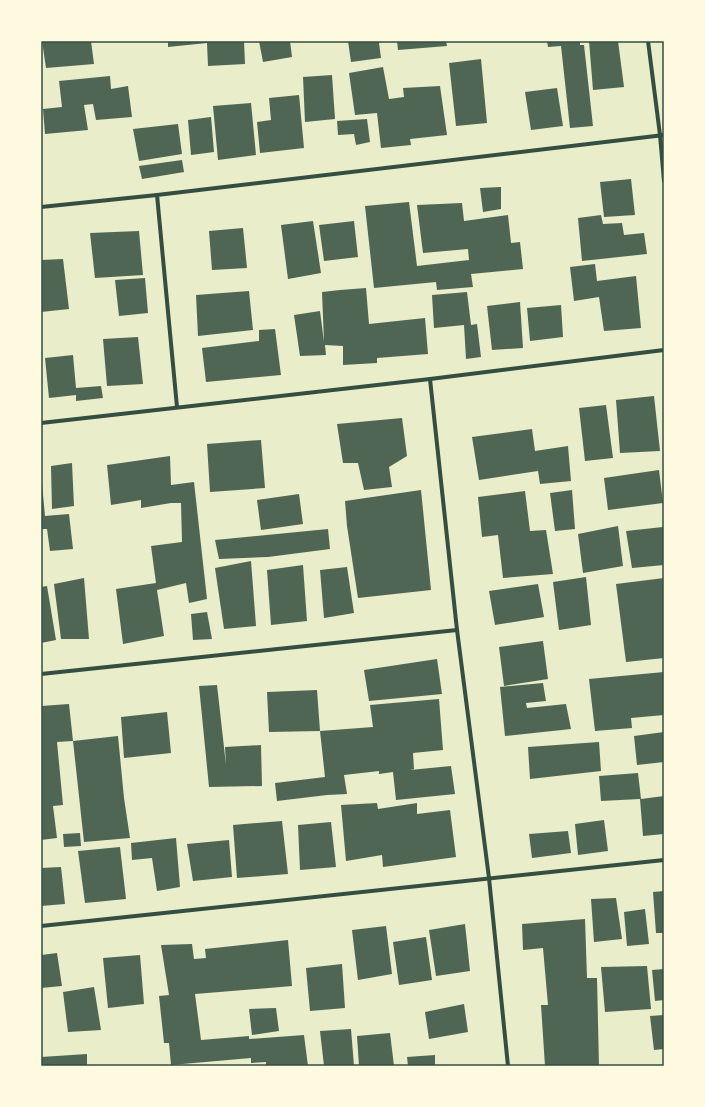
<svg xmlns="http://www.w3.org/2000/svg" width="705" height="1107" font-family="'Asap Condensed',sans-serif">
<rect width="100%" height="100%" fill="#e9edc9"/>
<g fill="#4f6655">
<polygon points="42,41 91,41 94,64 46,68"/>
<polygon points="168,41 244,41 245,64 208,66 207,43 168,47"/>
<polygon points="259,41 290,41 292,57 263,62"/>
<polygon points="348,41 384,41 379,43 381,58 351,62"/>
<polygon points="397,41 446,41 447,46 398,50"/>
<polygon points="547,41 580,41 580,45 584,45 593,126 570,128 561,46 548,47"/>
<polygon points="589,41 618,41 624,87 593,90"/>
<polygon points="481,59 487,123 456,126 449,63"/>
<polygon points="383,67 389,99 404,97 403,88 440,86 447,135 410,139 411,145 381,148 377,113 355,115 349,73"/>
<polygon points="332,75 335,119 305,122 303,77"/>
<polygon points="110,76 111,89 128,86 132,117 96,120 93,104 84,105 88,130 45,134 43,109 62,107 59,81"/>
<polygon points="557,88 563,126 531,130 525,92"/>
<polygon points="299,95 304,148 260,153 257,122 271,120 269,98"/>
<polygon points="251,103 256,155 218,160 213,106"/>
<polygon points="211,117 214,152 191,155 188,120"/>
<polygon points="367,119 370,142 356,145 354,134 338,135 337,121"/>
<polygon points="178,124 182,154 139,161 133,129"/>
<polygon points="182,160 184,172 142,179 139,166"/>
<polygon points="631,179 635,215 604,217 600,182"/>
<polygon points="501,187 501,209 483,212 480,188"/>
<polygon points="409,202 417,266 469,260 468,249 423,253 417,205 462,203 464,221 508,215 511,243 520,242 523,269 471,274 473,287 437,290 436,282 374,288 365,206"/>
<polygon points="601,215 603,224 622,223 624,235 644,233 647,254 582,261 578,218"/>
<polygon points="313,221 321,273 288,279 281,225"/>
<polygon points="354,221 358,257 324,261 319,225"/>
<polygon points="243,228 247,268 212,270 209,231"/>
<polygon points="139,231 143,275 95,278 90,233"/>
<polygon points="63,259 69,309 41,312 41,260"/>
<polygon points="595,264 597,281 636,276 641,328 604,331 599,297 574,301 570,267"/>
<polygon points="145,278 148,313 119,316 115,280"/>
<polygon points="366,288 369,324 425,318 428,354 377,358 377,363 343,365 343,346 325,345 326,355 300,356 294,315 320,311 324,342 322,292 340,290"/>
<polygon points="249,291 253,330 198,336 196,295"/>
<polygon points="467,292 471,325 477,324 481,357 466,359 464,325 434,328 432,295"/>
<polygon points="520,302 523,348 492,350 487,306"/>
<polygon points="561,305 563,337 530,341 527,308"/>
<polygon points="275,329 281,375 206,382 202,348 259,341 259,330"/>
<polygon points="138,337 143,384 107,386 103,339"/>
<polygon points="73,355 76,388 101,386 103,398 76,401 76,395 49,398 45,358"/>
<polygon points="654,396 660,451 620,453 616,400"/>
<polygon points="606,405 613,458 585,461 579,408"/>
<polygon points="402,418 407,456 389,467 392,487 364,490 358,463 343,463 337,424"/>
<polygon points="532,429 535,451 568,446 571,481 540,484 537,464 538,471 479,480 472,437"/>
<polygon points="261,440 265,488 210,492 207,444"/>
<polygon points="170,456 171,485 194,482 207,599 189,603 186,583 157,590 164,636 123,644 116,589 156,583 151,546 182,542 181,503 171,503 141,508 141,500 111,505 107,465"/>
<polygon points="72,463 74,506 52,509 51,466"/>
<polygon points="659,470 663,503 608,510 604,478"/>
<polygon points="41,484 42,484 45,516 69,514 73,549 50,551 47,529 41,529"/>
<polygon points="421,490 431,590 358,598 347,526 345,501"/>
<polygon points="572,490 575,529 555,531 550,493"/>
<polygon points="525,491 530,531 546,530 553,574 503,578 498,535 482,537 478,497"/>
<polygon points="299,494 303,524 261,530 257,500"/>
<polygon points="618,526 623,566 583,573 578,534"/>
<polygon points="663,527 664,565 632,568 626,531"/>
<polygon points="328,529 330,549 268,557 219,559 215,540"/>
<polygon points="251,561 256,626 224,629 215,568"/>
<polygon points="303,565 307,621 271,625 267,570"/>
<polygon points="347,567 354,613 324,618 320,570"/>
<polygon points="586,577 591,625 559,630 553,582"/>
<polygon points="84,578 89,639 61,639 54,584"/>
<polygon points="664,578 664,658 626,662 616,584"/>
<polygon points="538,584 544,617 495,625 489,591"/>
<polygon points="47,586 56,640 41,643 41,587"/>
<polygon points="207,612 212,639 193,640 191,614"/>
<polygon points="543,641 548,679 504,686 499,647"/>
<polygon points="437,659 442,694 369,701 364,670"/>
<polygon points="664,672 664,715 631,718 632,728 595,731 589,679"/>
<polygon points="543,683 546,701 526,703 527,708 566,704 571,729 505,736 500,687"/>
<polygon points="217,685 226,765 225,747 261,745 262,786 209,787 199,686"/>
<polygon points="317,690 320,731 373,727 370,705 439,699 443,750 413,753 414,769 410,770 451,766 455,794 396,800 393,772 379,774 379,771 344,775 347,794 327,795 277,801 275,783 325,777 320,731 269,732 267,692"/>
<polygon points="69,704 73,741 57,742 63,805 53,806 57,838 41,840 41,706"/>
<polygon points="167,712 171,753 124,758 121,717"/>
<polygon points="664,732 664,762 637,765 634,736"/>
<polygon points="118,736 124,798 130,838 84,842 73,741"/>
<polygon points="599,742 601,771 530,779 528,747"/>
<polygon points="638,773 641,799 664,796 664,834 643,836 640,799 601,801 599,776"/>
<polygon points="377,803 378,809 417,803 417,814 450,810 456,857 383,867 382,855 346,861 341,805"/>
<polygon points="604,820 608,851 578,855 575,824"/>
<polygon points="282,821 288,874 237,878 233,825"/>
<polygon points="331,822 336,867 300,870 298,825"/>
<polygon points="568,831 571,853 532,858 529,834"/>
<polygon points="80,833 81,846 64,847 63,834"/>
<polygon points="176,838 180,887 157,891 152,858 132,860 131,843"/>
<polygon points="229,840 232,877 193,881 187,844"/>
<polygon points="120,847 126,899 85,903 78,851"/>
<polygon points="61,867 65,904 41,906 41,868"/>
<polygon points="664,891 664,933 656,933 653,892"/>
<polygon points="616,898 622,939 594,942 591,899"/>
<polygon points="645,909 649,944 627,946 624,912"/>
<polygon points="585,919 587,978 597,978 599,1066 545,1066 541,1005 548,1005 543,948 523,950 522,924"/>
<polygon points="465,924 470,971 436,976 429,930"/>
<polygon points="386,926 392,974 358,980 352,930"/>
<polygon points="426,937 432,980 399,985 393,942"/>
<polygon points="288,940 292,986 195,994 201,1040 249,1036 249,1039 304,1035 308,1066 266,1066 266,1062 251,1063 251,1058 171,1065 169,1043 164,1043 159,996 169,995 161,945 192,944 194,959 206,958 205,949"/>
<polygon points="57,953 62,986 41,988 41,955"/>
<polygon points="140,955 144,1004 108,1008 103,958"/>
<polygon points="342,964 345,1008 310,1011 306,968"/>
<polygon points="647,966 651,1009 605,1012 601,967"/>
<polygon points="664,969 664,1000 655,1001 652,970"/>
<polygon points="94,987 101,1030 68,1032 63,992"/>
<polygon points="464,1004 468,1032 429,1039 425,1012"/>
<polygon points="276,1008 279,1031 252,1035 249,1009"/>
<polygon points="664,1015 664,1049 654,1050 650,1016"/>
<polygon points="351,1029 354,1066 324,1066 320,1031"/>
<polygon points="390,1033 394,1066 359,1066 357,1036"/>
<polygon points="87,1054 87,1066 41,1066 41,1057"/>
<polygon points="435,1055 435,1066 408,1066 407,1057"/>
</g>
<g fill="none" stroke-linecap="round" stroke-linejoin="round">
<g stroke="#344e41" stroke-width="4">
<polyline points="648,41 660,135 664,181"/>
<polyline points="157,195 177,407"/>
<polyline points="41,207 157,195 664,135"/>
<polyline points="430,379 457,630 489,878 508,1066"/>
<polyline points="41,423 430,379 664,350"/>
<polyline points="41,674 457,630"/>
<polyline points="41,926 664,860"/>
</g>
</g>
<rect width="705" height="1107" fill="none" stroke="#fefae0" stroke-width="84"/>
<rect x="42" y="42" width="621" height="1023" fill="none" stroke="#344e41" stroke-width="1.5"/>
</svg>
